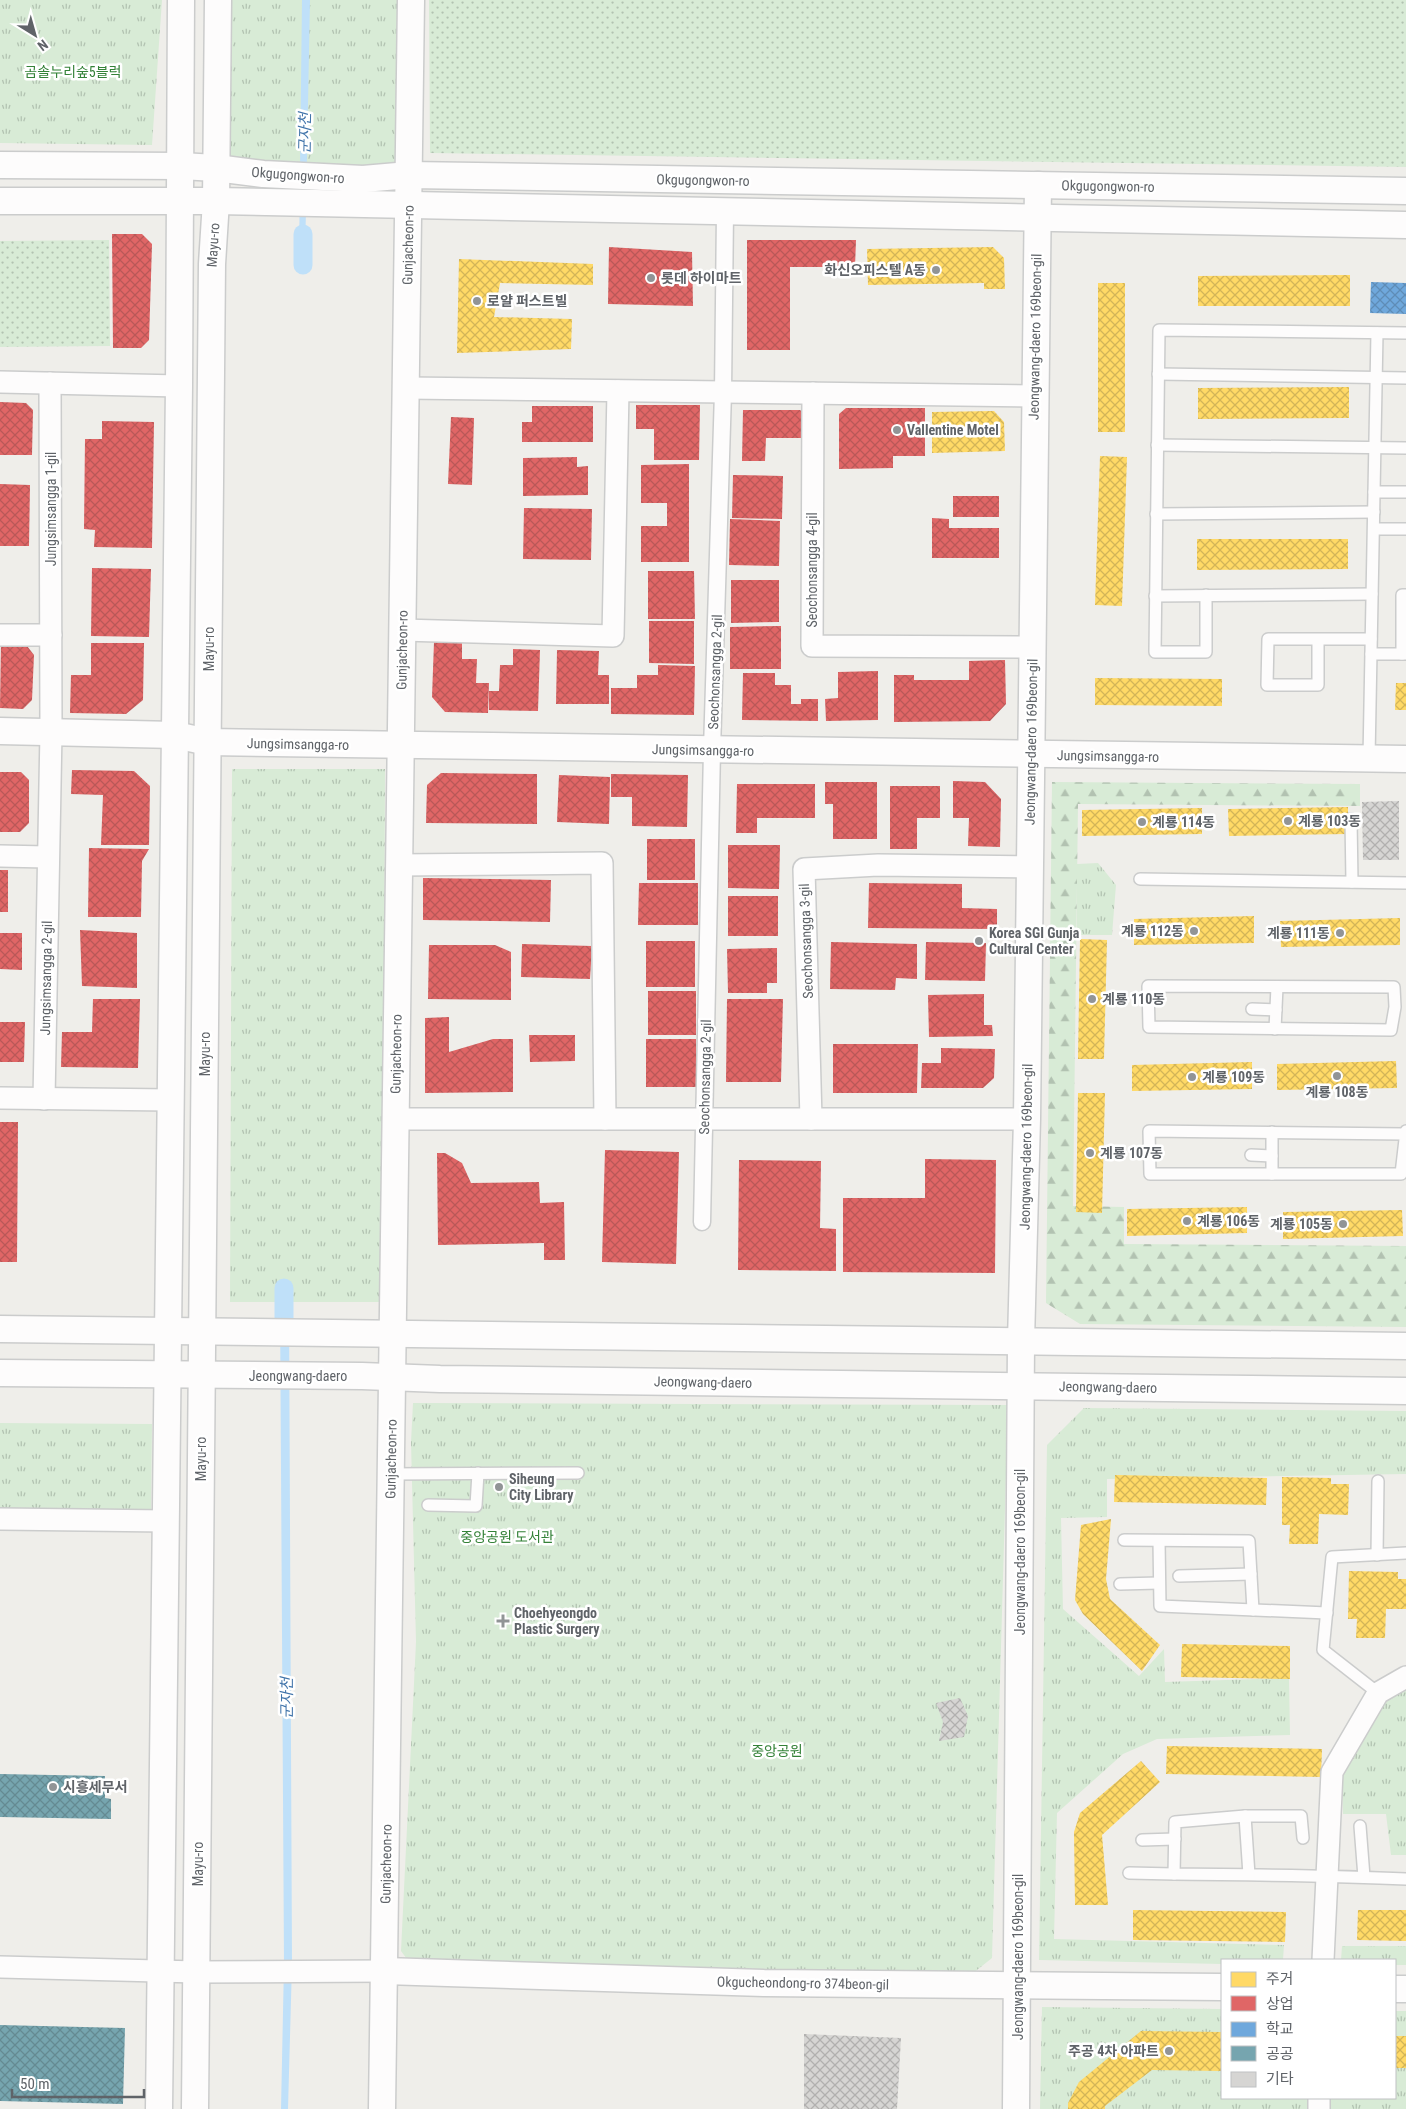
<svg xmlns="http://www.w3.org/2000/svg" width="1406" height="2109" font-family="'Roboto Condensed','Noto Sans KR',sans-serif">
<defs>
<pattern id="grass-dots" width="8" height="8" patternUnits="userSpaceOnUse" patternTransform="scale(1.25)"><rect width="8" height="8" fill="#d8ebd6"/><path d="M2 2h.1M6 6h.1" fill="none" stroke="#b2c2b1" stroke-width="1.8" stroke-linecap="round"/></pattern>
<pattern id="forest-firs" width="22" height="20" patternUnits="userSpaceOnUse" patternTransform="scale(1.25)"><rect width="22" height="20" fill="#d8ebd6"/><path d="M5 1l3.5 6h-7zM16 11l3.5 6h-7z" fill="#b2c2b1"/></pattern>
<pattern id="park-tufts" width="24" height="20" patternUnits="userSpaceOnUse" patternTransform="scale(1.25)"><rect width="24" height="20" fill="#d8ebd6"/><path d="M3 7l-1-3M5 7V3M7 7l1-3M15 17l-1-3M17 17v-4M19 17l1-3" fill="none" stroke="#b2c2b1"/></pattern>
<pattern id="homes-cross-hatch" width="8" height="8" patternUnits="userSpaceOnUse" patternTransform="scale(1.25)"><rect width="8" height="8" fill="#ffd966"/><path d="M0 0l8 8M0 8l8-8" fill="none" stroke="#d2b458"/></pattern>
<pattern id="shops-cross-hatch" width="8" height="8" patternUnits="userSpaceOnUse" patternTransform="scale(1.25)"><rect width="8" height="8" fill="#e06666"/><path d="M0 0l8 8M0 8l8-8" fill="none" stroke="#b95858"/></pattern>
<pattern id="schools-cross-hatch" width="8" height="8" patternUnits="userSpaceOnUse" patternTransform="scale(1.25)"><rect width="8" height="8" fill="#6fa8dc"/><path d="M0 0l8 8M0 8l8-8" fill="none" stroke="#5e8cb6"/></pattern>
<pattern id="public-cross-hatch" width="8" height="8" patternUnits="userSpaceOnUse" patternTransform="scale(1.25)"><rect width="8" height="8" fill="#76a5af"/><path d="M0 0l8 8M0 8l8-8" fill="none" stroke="#648a92"/></pattern>
<pattern id="building-cross-hatch" width="8" height="8" patternUnits="userSpaceOnUse" patternTransform="scale(1.25)"><rect width="8" height="8" fill="#d6d5d3"/><path d="M0 0l8 8M0 8l8-8" fill="none" stroke="#b1b0af"/></pattern>
</defs>
<rect width="100%" height="100%" fill="#efeeea"/>
<g fill="url(#grass-dots)">
<polygon points="429,0 1406,0 1406,167 430,153"/>
<polygon points="109,240 110,346 0,347 0,241"/>
</g>
<polygon fill="url(#forest-firs)" points="1052,782 1360,784 1360,806 1078,804 1073,1206 1124,1207 1124,1244 1406,1246 1406,1327 1080,1324 1046,1303"/>
<g fill="url(#park-tufts)">
<polygon points="0,0 162,0 152,145 0,143"/>
<polygon points="219,0 411,0 409,175 216,168"/>
<polygon points="232,769 385,769 383,1302 230,1302"/>
<polygon points="1098,863 1116,885 1112,935 1077,935 1077,864"/>
<polygon points="413,1403 1008,1405 992,1958 972,1974 412,1966 401,1951 416,1642 411,1442"/>
<polygon points="1084,1408 1406,1411 1406,1474 1107,1479 1107,1517 1061,1518 1063,1609 1139,1676 1164,1649 1165,1682 1289,1678 1290,1735 1157,1739 1123,1754 1057,1813 1054,1939 1284,1945 1283,1960 1222,1960 1222,1964 1039,1960 1047,1445"/>
<polygon points="0,1423 152,1424 151,1514 0,1513"/>
<polygon points="1406,1687 1406,1855 1391,1855 1386,1814 1343,1814 1342,1773 1385,1699"/>
<polygon points="1342,1946 1406,1946 1406,1965 1395,1965 1395,1960 1341,1960"/>
<polygon points="1042,2007 1222,2009 1222,2098 1395,2098 1395,2011 1406,2011 1406,2109 1040,2109"/>
</g>
<g fill="#bfe0f9">
<polygon points="302,0 310,0 305,259 299,258"/>
<polygon points="280,1302 289,1302 292,1964 288,2109 281,2109 284,1964"/>
</g>
<g fill="url(#homes-cross-hatch)">
<polygon points="993,247 1004,258 1005,289 984,289 984,283 868,285 867,249"/>
<polygon points="459,259 593,264 593,285 500,283 494,317 572,319 571,349 457,353"/>
<polygon points="1350,275 1350,306 1198,306 1198,276"/>
<rect x="1098" y="283" width="27" height="149"/>
<polygon points="1349,387 1349,418 1198,419 1198,388"/>
<polygon points="994,411 1004,422 1005,451 932,453 932,412"/>
<polygon points="1100,456 1127,457 1122,606 1095,605"/>
<polygon points="1197,539 1348,539 1348,569 1197,570"/>
<polygon points="1095,678 1222,679 1222,706 1095,705"/>
<polygon points="1396,683 1406,683 1406,710 1395,710"/>
<polygon points="1348,807 1348,834 1229,836 1228,809"/>
<polygon points="1202,808 1202,834 1082,836 1082,810"/>
<polygon points="1254,916 1254,943 1134,945 1134,919"/>
<polygon points="1400,918 1400,945 1281,947 1280,921"/>
<polygon points="1080,939 1107,940 1104,1059 1078,1059"/>
<polygon points="1396,1061 1397,1088 1277,1090 1277,1064"/>
<polygon points="1252,1062 1252,1089 1132,1091 1132,1065"/>
<polygon points="1078,1093 1105,1093 1102,1213 1076,1212"/>
<polygon points="1247,1207 1247,1233 1127,1236 1127,1209"/>
<polygon points="1402,1210 1403,1236 1283,1239 1283,1212"/>
<polygon points="1115,1475 1267,1478 1266,1505 1114,1502"/>
<polygon points="1282,1477 1331,1478 1331,1484 1349,1484 1348,1515 1319,1514 1318,1544 1289,1544 1290,1525 1282,1525"/>
<polygon points="1111,1519 1106,1579 1110,1599 1160,1645 1142,1671 1083,1614 1075,1600 1081,1525"/>
<polygon points="1349,1571 1398,1572 1398,1579 1406,1579 1406,1609 1386,1609 1385,1638 1356,1638 1357,1619 1348,1619"/>
<polygon points="1182,1644 1290,1646 1290,1679 1181,1677"/>
<polygon points="1167,1746 1322,1749 1321,1777 1166,1774"/>
<polygon points="1141,1761 1160,1782 1102,1835 1108,1905 1075,1905 1074,1832 1080,1813"/>
<polygon points="1133,1910 1286,1912 1285,1942 1133,1940"/>
<polygon points="1358,1910 1406,1910 1406,1941 1357,1940"/>
<polygon points="1141,2031 1222,2032 1222,2071 1152,2070 1105,2106 1105,2109 1068,2109 1068,2103 1079,2082"/>
<rect x="1395" y="2036" width="11" height="32"/>
</g>
<g fill="url(#shops-cross-hatch)">
<polygon points="112,234 142,234 152,244 149,340 141,348 113,348"/>
<polygon points="747,240 856,240 855,267 790,267 790,350 747,350"/>
<polygon points="609,247 692,252 693,306 608,304"/>
<polygon points="0,402 26,403 33,410 32,455 0,455"/>
<polygon points="636,405 700,405 699,460 654,460 654,429 636,429"/>
<polygon points="532,406 593,406 593,442 522,442 522,422 532,422"/>
<polygon points="846,408 925,408 925,456 893,456 893,468 839,469 839,414"/>
<polygon points="743,410 800,410 811,419 810,438 766,438 765,461 742,461"/>
<polygon points="451,417 474,418 472,485 448,484"/>
<polygon points="102,421 154,422 152,548 94,547 95,530 84,529 85,439 102,439"/>
<polygon points="577,457 577,467 588,466 588,495 523,496 523,458"/>
<polygon points="689,464 689,562 641,562 641,526 667,526 667,503 641,503 641,465"/>
<polygon points="733,475 783,476 782,519 732,518"/>
<polygon points="0,484 30,485 29,546 0,546"/>
<rect x="953" y="496" width="46" height="21"/>
<polygon points="524,508 592,509 591,560 523,559"/>
<polygon points="932,518 949,519 949,528 999,528 999,558 932,558"/>
<polygon points="730,519 780,521 779,566 729,565"/>
<polygon points="92,568 151,569 149,637 91,636"/>
<polygon points="648,571 694,571 695,619 648,619"/>
<polygon points="731,580 779,580 779,622 731,623"/>
<polygon points="649,621 694,621 694,664 649,663"/>
<polygon points="781,626 781,669 730,669 730,627"/>
<polygon points="1,642 24,642 34,655 32,700 23,709 0,708"/>
<polygon points="434,642 462,643 462,659 477,659 476,683 489,683 488,713 445,712 432,697"/>
<polygon points="91,643 144,643 143,700 126,714 70,713 71,675 91,675"/>
<polygon points="513,649 540,650 538,711 489,710 489,691 499,691 500,665 513,665"/>
<polygon points="557,650 599,651 598,675 609,675 609,704 556,704"/>
<polygon points="1005,660 1006,704 990,721 894,722 894,675 914,675 914,680 969,680 969,661"/>
<polygon points="658,665 695,666 694,715 611,714 611,688 637,688 637,675 658,675"/>
<polygon points="878,671 878,720 826,721 825,699 838,698 838,672"/>
<polygon points="743,673 775,673 775,685 791,685 791,704 801,704 801,699 818,699 818,721 742,720"/>
<polygon points="72,770 134,771 150,786 149,845 101,845 103,795 71,794"/>
<polygon points="0,772 21,772 29,780 29,823 20,832 0,832"/>
<polygon points="441,773 537,774 537,824 426,823 427,785"/>
<polygon points="611,774 688,775 687,827 632,826 632,797 611,797"/>
<polygon points="559,775 610,777 609,824 557,822"/>
<polygon points="953,781 985,782 1001,799 1000,847 968,846 969,818 953,818"/>
<polygon points="825,782 877,782 877,839 833,839 833,804 825,804"/>
<polygon points="737,784 815,784 815,818 757,818 757,833 736,833"/>
<polygon points="890,786 940,786 940,818 917,818 917,849 890,849"/>
<rect x="647" y="839" width="48" height="41"/>
<polygon points="728,845 780,845 779,889 728,888"/>
<polygon points="89,848 149,849 142,861 141,917 88,917"/>
<rect x="0" y="870" width="8" height="42"/>
<polygon points="423,878 551,880 550,922 423,920"/>
<polygon points="639,883 698,883 698,925 638,925"/>
<polygon points="869,883 962,884 962,908 997,909 997,929 868,928"/>
<rect x="728" y="896" width="50" height="40"/>
<polygon points="80,930 137,933 137,988 82,986"/>
<polygon points="0,933 22,933 22,970 0,969"/>
<rect x="646" y="941" width="49" height="46"/>
<polygon points="831,942 917,944 917,979 896,978 895,990 830,989"/>
<polygon points="926,942 986,943 985,981 925,980"/>
<polygon points="522,944 592,946 590,979 521,977"/>
<polygon points="429,945 495,945 511,952 511,1000 428,999"/>
<polygon points="777,948 777,983 767,983 767,993 728,993 727,949"/>
<rect x="648" y="991" width="48" height="44"/>
<polygon points="984,994 984,1025 992,1025 993,1036 929,1037 928,995"/>
<polygon points="93,999 140,999 138,1068 61,1067 62,1032 92,1032"/>
<polygon points="727,999 783,999 781,1082 726,1082"/>
<polygon points="449,1017 449,1052 493,1039 513,1039 513,1092 425,1093 425,1018"/>
<polygon points="0,1022 25,1022 24,1062 0,1062"/>
<polygon points="529,1035 575,1035 575,1061 530,1062"/>
<rect x="646" y="1039" width="50" height="48"/>
<polygon points="833,1044 918,1044 917,1093 833,1093"/>
<polygon points="941,1048 995,1049 994,1078 983,1088 921,1088 922,1063 941,1063"/>
<polygon points="0,1122 18,1122 17,1262 0,1262"/>
<polygon points="605,1150 679,1152 676,1264 602,1262"/>
<polygon points="437,1153 445,1153 462,1163 471,1183 539,1182 540,1203 564,1202 565,1260 544,1260 544,1243 438,1245"/>
<polygon points="925,1159 996,1160 995,1273 843,1272 843,1198 925,1198"/>
<polygon points="739,1160 821,1161 820,1228 836,1229 836,1271 738,1270"/>
</g>
<polygon fill="url(#schools-cross-hatch)" points="1371,282 1406,283 1406,314 1370,313"/>
<g fill="url(#public-cross-hatch)">
<polygon points="0,1774 105,1776 105,1798 111,1799 111,1819 0,1817"/>
<polygon points="0,2025 125,2028 123,2104 0,2101"/>
</g>
<g fill="none" stroke-linecap="round" stroke-linejoin="round">
<g stroke="#bfe0f9" stroke-width="19">
<polyline points="303,265 303,234"/>
<polyline points="284,1288 284,1328"/>
</g>
</g>
<g fill="url(#building-cross-hatch)">
<polygon points="1399,801 1399,860 1363,860 1362,802"/>
<polygon points="960,1698 968,1716 964,1737 939,1741 943,1722 936,1703"/>
<polygon points="804,2034 901,2038 897,2109 804,2109"/>
</g>
<g fill="none" stroke-linecap="round" stroke-linejoin="round">
<g stroke="#cbcccc" stroke-width="14">
<g id="service">
<polyline points="1158,374 1406,378"/>
<polyline points="1157,445 1406,448"/>
<polyline points="1374,492 1406,492"/>
<polyline points="1156,514 1374,512"/>
<polyline points="1374,529 1406,529"/>
<polyline points="1206,595 1206,652 1155,652 1159,330 1406,333"/>
<polyline points="1155,596 1372,594"/>
<polyline points="1318,640 1318,685 1267,685 1268,639 1371,639"/>
<polyline points="1371,654 1406,654"/>
<polyline points="1402,654 1402,595 1406,595"/>
<polyline points="1369,758 1377,333"/>
<polyline points="1351,819 1352,882"/>
<polyline points="1140,879 1406,883"/>
<polygon points="1148,986 1394,987 1395,1007 1391,1030 1149,1027"/>
<polyline points="1252,1009 1276,1010"/>
<polyline points="1275,1029 1277,987"/>
<polyline points="1404,1134 1149,1131 1150,1174 1401,1174 1406,1131"/>
<polyline points="1251,1155 1272,1156"/>
<polyline points="1272,1174 1272,1132"/>
<polyline points="391,1474 578,1473"/>
<polyline points="428,1505 476,1506 478,1473"/>
<polyline points="1124,1540 1249,1541 1253,1610"/>
<polyline points="1159,1541 1160,1606 1327,1613"/>
<polyline points="1377,1555 1378,1481"/>
<polyline points="1179,1576 1251,1574"/>
<polyline points="1120,1584 1159,1583"/>
<polyline points="1378,1693 1323,1650 1332,1557 1406,1553"/>
<polyline points="1245,1816 1301,1816 1303,1838"/>
<polyline points="1360,1826 1364,1877"/>
<polyline points="1142,1840 1175,1839"/>
<polyline points="1129,1873 1174,1874"/>
<path d="M 1249,1875 L 1245,1816 L 1175,1822 L 1174,1874 C 1252,1875 1329,1875 1406,1879"/>
</g>
</g>
<g stroke="#cbcccc" stroke-width="19">
<polyline id="pedestrian" points="702,1222 712,750 723,392 725,212"/>
</g>
<g stroke="#cbcccc" stroke-width="24">
<g id="minor">
<polyline points="0,382 179,386"/>
<polyline points="406,388 1035,396"/>
<polyline points="813,393 812,646 1032,647"/>
<polyline points="402,630 613,636 618,391"/>
<polyline points="0,635 51,635"/>
<polyline points="0,856 47,857"/>
<polyline points="399,865 602,863 605,1119"/>
<polyline points="0,1098 171,1100"/>
<polyline points="44,1099 51,732 50,383"/>
<polyline points="395,1119 1027,1119"/>
<polyline points="811,1119 804,869 878,865 1030,867"/>
<polyline points="0,1519 167,1521"/>
<polyline points="1323,1960 1332,1772 1378,1693 1406,1677"/>
<polyline points="0,1967 197,1972 385,1971"/>
<polyline points="1319,2098 1319,2109"/>
</g>
</g>
<g stroke="#cbcccc" stroke-width="29">
<g id="tertiary">
<polyline points="0,165 181,166 216,168 263,174 363,179 409,175 1406,191"/>
<polyline points="0,201 216,201 1406,225"/>
<polyline points="0,731 175,735 208,742 1406,759"/>
<polyline points="0,1329 1406,1346"/>
<polyline points="0,1373 362,1376 440,1379 1406,1391"/>
<polyline points="385,1971 764,1983 1222,1987"/>
<polyline points="1395,1989 1406,1989"/>
<polyline points="159,2109 179,386 181,0"/>
<polyline points="195,2109 212,264 216,201 218,0"/>
<polyline points="382,2109 411,0"/>
<polyline points="1016,2109 1021,1341 1027,1119 1038,185"/>
</g>
</g>
<use href="#service" stroke="#fdfcfc" stroke-width="11"/>
<use href="#pedestrian" stroke="#fdfcfc" stroke-width="16"/>
<use href="#minor" stroke="#fdfcfc" stroke-width="21"/>
<use href="#tertiary" stroke="#fdfcfc" stroke-width="26"/>
</g>
<g fill="#919496" stroke="#fff" stroke-width="2">
<circle cx="936" cy="270" r="5"/>
<circle cx="651" cy="278" r="5"/>
<circle cx="477" cy="301" r="5"/>
<circle cx="897" cy="430" r="5"/>
<circle cx="1288" cy="821" r="5"/>
<circle cx="1142" cy="822" r="5"/>
<circle cx="1194" cy="931" r="5"/>
<circle cx="1340" cy="933" r="5"/>
<circle cx="979" cy="941" r="5"/>
<circle cx="1092" cy="999" r="5"/>
<circle cx="1337" cy="1076" r="5"/>
<circle cx="1192" cy="1077" r="5"/>
<circle cx="1090" cy="1153" r="5"/>
<circle cx="1187" cy="1221" r="5"/>
<circle cx="1343" cy="1224" r="5"/>
<circle cx="499" cy="1487" r="5"/>
<path d="M500.5 1613.5h5v5h5v5h-5v5h-5v-5h-5v-5h5z"/>
<circle cx="53" cy="1787" r="5"/>
<circle cx="1169" cy="2051" r="5"/>
</g>
<g text-anchor="middle" dominant-baseline="central" stroke-width="5" stroke-linejoin="round" paint-order="stroke">
<g font-size="14" fill="#348238" stroke="#fff">
<text x="73" y="72">곰솔누리숲5블럭</text>
<text x="507" y="1537">중앙공원 도서관</text>
<text x="777" y="1751">중앙공원</text>
</g>
<g font-size="14" fill="#5f6368" stroke="#fff">
<text transform="translate(298 175) rotate(4)">Okgugongwon-ro</text>
<text transform="translate(703 180) rotate(1)">Okgugongwon-ro</text>
<text transform="translate(1108 186) rotate(1)">Okgugongwon-ro</text>
<text transform="translate(213 245) rotate(-86)">Mayu-ro</text>
<text transform="translate(408 245) rotate(-89)">Gunjacheon-ro</text>
<text transform="translate(1035 337) rotate(-89)">Jeongwang-daero 169beon-gil</text>
<text transform="translate(51 509) rotate(-90)">Jungsimsangga 1-gil</text>
<text transform="translate(812 570) rotate(-90)">Seochonsangga 4-gil</text>
<text transform="translate(209 649) rotate(-90)">Mayu-ro</text>
<text transform="translate(402 650) rotate(-89)">Gunjacheon-ro</text>
<text transform="translate(715 672) rotate(-88)">Seochonsangga 2-gil</text>
<text transform="translate(1031 742) rotate(-89)">Jeongwang-daero 169beon-gil</text>
<text transform="translate(298 744) rotate(1)">Jungsimsangga-ro</text>
<text transform="translate(703 750) rotate(1)">Jungsimsangga-ro</text>
<text transform="translate(1108 756) rotate(1)">Jungsimsangga-ro</text>
<text transform="translate(806 941) rotate(-92)">Seochonsangga 3-gil</text>
<text transform="translate(46 978) rotate(-89)">Jungsimsangga 2-gil</text>
<text transform="translate(205 1054) rotate(-90)">Mayu-ro</text>
<text transform="translate(396 1054) rotate(-89)">Gunjacheon-ro</text>
<text transform="translate(705 1077) rotate(-89)">Seochonsangga 2-gil</text>
<text transform="translate(1026 1147) rotate(-89)">Jeongwang-daero 169beon-gil</text>
<text x="298" y="1376">Jeongwang-daero</text>
<text transform="translate(703 1382) rotate(1)">Jeongwang-daero</text>
<text transform="translate(1108 1387) rotate(1)">Jeongwang-daero</text>
<text transform="translate(201 1459) rotate(-90)">Mayu-ro</text>
<text transform="translate(391 1459) rotate(-89)">Gunjacheon-ro</text>
<text transform="translate(1020 1552) rotate(-90)">Jeongwang-daero 169beon-gil</text>
<text transform="translate(198 1864) rotate(-90)">Mayu-ro</text>
<text transform="translate(386 1864) rotate(-89)">Gunjacheon-ro</text>
<text transform="translate(1018 1957) rotate(-90)">Jeongwang-daero 169beon-gil</text>
<text transform="translate(803 1983) rotate(1)">Okgucheondong-ro 374beon-gil</text>
</g>
<g font-size="14" font-weight="bold" fill="#5f6368" stroke="#fff" text-anchor="start">
<text x="926" y="270" text-anchor="end">화신오피스텔 A동</text>
<text x="661" y="278">롯데 하이마트</text>
<text x="487" y="301">로얄 퍼스트빌</text>
<text x="907" y="430">Vallentine Motel</text>
<text x="1298" y="821">계룡 103동</text>
<text x="1152" y="822">계룡 114동</text>
<text x="1184" y="931" text-anchor="end">계룡 112동</text>
<text x="989" y="933">Korea SGI Gunja<tspan x="989" dy="16">Cultural Center</tspan></text>
<text x="1330" y="933" text-anchor="end">계룡 111동</text>
<text x="1102" y="999">계룡 110동</text>
<text x="1202" y="1077">계룡 109동</text>
<text x="1337" y="1092" text-anchor="middle">계룡 108동</text>
<text x="1100" y="1153">계룡 107동</text>
<text x="1197" y="1221">계룡 106동</text>
<text x="1333" y="1224" text-anchor="end">계룡 105동</text>
<text x="509" y="1479">Siheung<tspan x="509" dy="16">City Library</tspan></text>
<text x="514" y="1613">Choehyeongdo<tspan x="514" dy="16">Plastic Surgery</tspan></text>
<text x="63" y="1787">시흥세무서</text>
<text x="1159" y="2051" text-anchor="end">주공 4차 아파트</text>
</g>
<g font-size="15" font-style="italic" fill="#4174aa" stroke="#fff">
<text transform="translate(305 133) rotate(-89)">군자천</text>
<text transform="translate(287 1698) rotate(-90)">군자천</text>
</g>
</g>
<rect x="1221" y="1959" width="175" height="140" fill="#ffffff" stroke="#bfc1c3"/>
<rect x="1231" y="1972" width="25" height="15" fill="#ffd966" stroke="#bfc1c3"/>
<text x="1266" y="1984" font-size="15" fill="#5f6368">주거</text>
<rect x="1231" y="1996" width="25" height="15" fill="#e06666" stroke="#bfc1c3"/>
<text x="1266" y="2009" font-size="15" fill="#5f6368">상업</text>
<rect x="1231" y="2022" width="25" height="15" fill="#6fa8dc" stroke="#bfc1c3"/>
<text x="1266" y="2034" font-size="15" fill="#5f6368">학교</text>
<rect x="1231" y="2046" width="25" height="15" fill="#76a5af" stroke="#bfc1c3"/>
<text x="1266" y="2059" font-size="15" fill="#5f6368">공공</text>
<rect x="1231" y="2072" width="25" height="15" fill="#d6d5d3" stroke="#bfc1c3"/>
<text x="1266" y="2084" font-size="15" fill="#5f6368">기타</text>
<g transform="translate(35 35) rotate(143)" stroke="#ffffff" stroke-width="4" paint-order="stroke">
<path d="M0-4L9 19L0 12L-9 19Z" fill="#5f6368"/>
<text y="-8" font-size="14" font-weight="bold" text-anchor="middle" fill="#5f6368">N</text>
</g>
<path d="M12 2089v8h132v-8" fill="none" stroke="#5f6368" stroke-width="2.5"/>
<text x="20" y="2089" font-size="15" fill="#5f6368" stroke="#ffffff" stroke-width="4" paint-order="stroke">50 m</text>
</svg>
